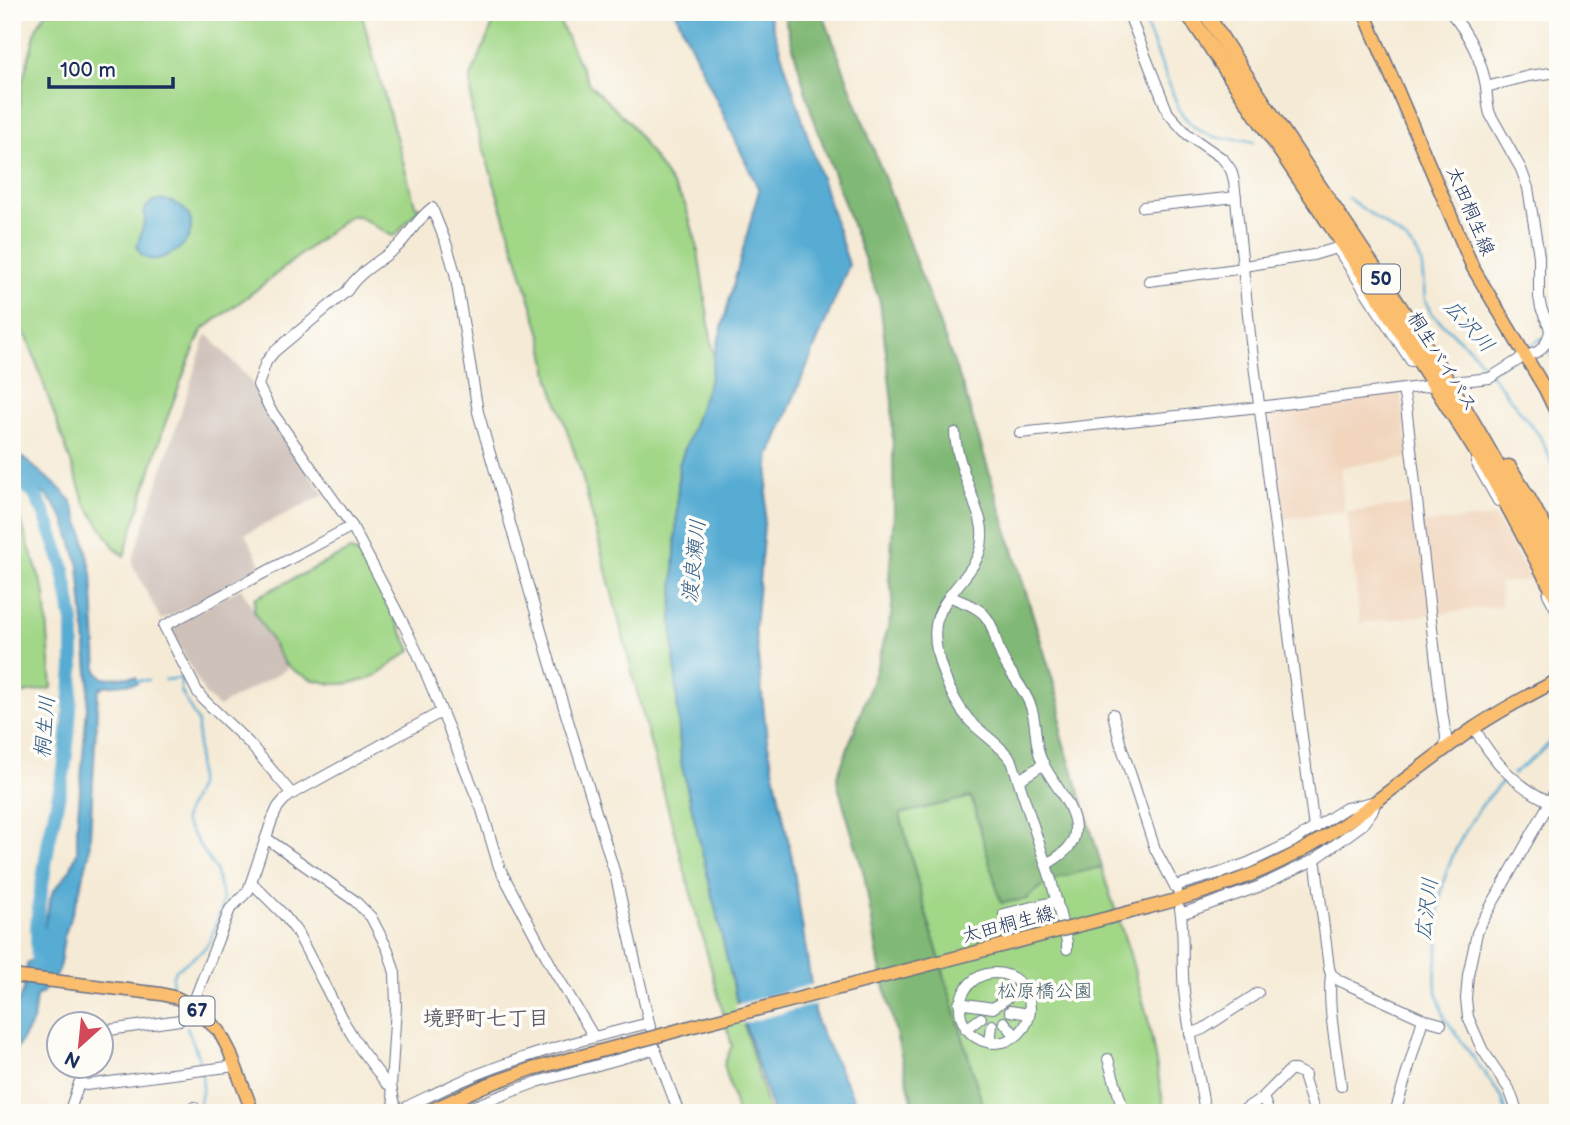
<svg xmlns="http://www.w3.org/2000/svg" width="1570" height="1125" font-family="'Balsamiq Sans','Klee One',sans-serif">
<rect width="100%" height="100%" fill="#fdfcf7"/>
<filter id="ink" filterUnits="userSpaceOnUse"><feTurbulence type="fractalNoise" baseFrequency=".0143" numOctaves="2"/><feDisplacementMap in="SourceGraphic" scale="14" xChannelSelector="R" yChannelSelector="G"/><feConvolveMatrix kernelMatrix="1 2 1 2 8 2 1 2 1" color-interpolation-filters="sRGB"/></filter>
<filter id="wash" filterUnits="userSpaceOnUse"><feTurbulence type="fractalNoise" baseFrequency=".00686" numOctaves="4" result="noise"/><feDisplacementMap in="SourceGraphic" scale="28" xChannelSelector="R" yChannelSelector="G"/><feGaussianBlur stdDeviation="1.57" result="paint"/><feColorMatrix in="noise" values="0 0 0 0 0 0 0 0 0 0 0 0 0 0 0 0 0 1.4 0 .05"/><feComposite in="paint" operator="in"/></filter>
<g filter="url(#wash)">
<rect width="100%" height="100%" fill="#f5ead5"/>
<g fill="#f1d5bd">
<polygon points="1396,393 1401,396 1409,458 1341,467 1344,511 1282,519 1268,411 1273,407"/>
<polygon points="1415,504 1424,523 1495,517 1531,580 1499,583 1501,606 1360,623 1347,512"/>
</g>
<g fill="#cec1ba">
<polygon points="206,336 209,336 249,379 275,424 324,495 245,534 263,568 161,620 133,565 133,558"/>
<polygon points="241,588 287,669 218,707 205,694 170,629 171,625"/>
</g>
<g fill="#a1d787" stroke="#5e8372" stroke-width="2">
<polygon points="46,12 361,12 415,205 420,207 397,234 392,236 358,216 349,216 251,294 202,330 186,368 165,424 124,556 114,547 85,503 28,339 12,312 12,166 22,83 37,27"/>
<polygon points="498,12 555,12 589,84 629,122 685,204 697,245 714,357 711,376 679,466 672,618 681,762 735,993 769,1113 737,1113 724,1064 732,1046 646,727 581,472 550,380 542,338 472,112 471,77"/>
<polygon points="963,387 1060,704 1061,736 1076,781 1106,882 1129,951 1148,1019 1165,1113 985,1113 925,910 898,807"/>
<polygon points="15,504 45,594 52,688 12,695 12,505"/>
<polygon points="350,550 363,556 411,650 379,674 366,680 344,684 332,684 311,679 296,672 284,663 254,611 255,598"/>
</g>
<path fill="#80b874" stroke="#4e7469" stroke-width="2" d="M 783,12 L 822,12 L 963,387 L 1060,704 L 1061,736 L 1076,781 L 1102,867 C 1075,874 1046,877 1027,899 L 1001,903 L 971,797 L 900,814 L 925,910 L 985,1113 L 915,1113 L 879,963 L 864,874 L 838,786 L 837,777 L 875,674 L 891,616 L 893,595 L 889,580 L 894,512 L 892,402 L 880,302 L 812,114 Z"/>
<g fill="#56acd3" stroke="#386e98" stroke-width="2">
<polygon points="675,12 768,12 849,265 770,455 755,629 767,740 792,858 817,1024 861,1113 773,1113 735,993 681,762 672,618 679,465 711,376 714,357 759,190"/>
<path d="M 157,200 C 180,199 200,216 187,240 C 180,251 155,266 143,256 C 140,254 139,250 137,247 L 146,216 L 144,213 C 146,206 150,202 157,200 Z"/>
<polygon points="12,449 57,486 71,500 83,533 92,574 97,671 103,678 136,677 137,683 103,686 98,691 89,854 79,893 64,937 59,970 42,993 36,996 33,1021 12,1057 12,1014 24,989 27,964 30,961 36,960 52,893 70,870 77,852 77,827 89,683 79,566 67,528 63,517 48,497 29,484 12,470"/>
</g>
<polygon fill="#f5ead5" points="814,984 817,1004 741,1024 735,1005"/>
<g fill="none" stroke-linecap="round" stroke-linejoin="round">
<g stroke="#56acd3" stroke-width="2.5">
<path d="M 1141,12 L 1179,109 C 1188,124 1202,135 1220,138 C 1231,139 1242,138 1254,142"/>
<polyline points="1348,198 1405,239 1416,251 1420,259 1422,266 1425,300 1431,313 1473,352 1539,435 1551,460 1558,487"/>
<polyline points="1547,347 1558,368"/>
<polyline points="1527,348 1542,338 1544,341"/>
<polyline points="1490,372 1519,354"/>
<polyline points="165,680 181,678 181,691 198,723 198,786 185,815 184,821 215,869 223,900 220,914 210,941 203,950 175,971 173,975 172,988"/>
<polyline points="134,681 148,680"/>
<polyline points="1513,774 1543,750 1558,732"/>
<path d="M 187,1027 C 198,1056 210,1079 197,1110"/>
<path d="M 1505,1113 L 1505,1107 L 1502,1098 L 1445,1018 C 1441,1007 1438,997 1436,986 C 1434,974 1437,961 1438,948 C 1438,930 1438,912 1441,894 C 1447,857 1478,802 1507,778"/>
</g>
<polyline stroke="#56acd3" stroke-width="14" points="12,473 34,493 44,512 63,566 73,622 73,667 68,736 64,770 49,840 39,904 37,927 38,971"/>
</g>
</g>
<g filter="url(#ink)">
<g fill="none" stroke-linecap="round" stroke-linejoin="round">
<g stroke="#677088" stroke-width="12">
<g id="minor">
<polyline points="1128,12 1168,113 1187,134 1223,159 1231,170 1234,181 1250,334 1313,821 1316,828"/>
<path d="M 1450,12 C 1469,34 1481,58 1486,86 C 1487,96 1487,104 1490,114 L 1521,169 L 1528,188 L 1539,256 L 1539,297 L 1541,308 L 1549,326 L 1550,332 L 1546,343 L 1539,351 L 1520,359 L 1490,378 L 1452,382"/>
<polyline points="1486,87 1529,76 1558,72"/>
<polyline points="1143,207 1236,197"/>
<polyline points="1244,266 1313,255 1337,248 1411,361"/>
<polyline points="1149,281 1244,268"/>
<polyline points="1549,326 1558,319"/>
<polyline points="1403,390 1406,406 1441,705 1446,736 1445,749"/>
<path d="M 955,433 C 956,457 968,482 975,505 C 979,516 983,525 982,537 C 982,562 962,578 949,597 C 944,604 939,612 937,620 C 929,649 951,699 969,720 C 983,735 1000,744 1012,761 L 1051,880 L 1067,942 L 1067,949"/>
<polyline points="1020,433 1259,407 1428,386"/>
<polyline points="1476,462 1498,501"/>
<polyline points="1548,594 1558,613"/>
<path d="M 949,596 C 961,602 978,606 986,617 C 994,626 995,640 1000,652 C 1007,672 1024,686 1031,707 C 1037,723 1034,743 1041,759 C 1050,781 1076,806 1075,830 C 1075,848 1059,856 1046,865"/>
<polyline points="1113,714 1120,742 1155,849 1177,890"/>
<path d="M 1474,728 C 1494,762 1514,785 1550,802"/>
<polyline points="1019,780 1044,764"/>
<polyline points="292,794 249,743 203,699 197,691 164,626 352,526"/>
<polyline points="266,838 355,901 371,917 388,950 395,973 396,1007 391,1086 395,1105 398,1113"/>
<polyline points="1314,860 1316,865 1329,968 1331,974 1340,981 1423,1019 1441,1024"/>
<polyline points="251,882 283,914 297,932 341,1017 361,1050 386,1083 391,1086"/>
<polyline points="1175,886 1220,873 1248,863 1292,842 1346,808 1376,801"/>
<path d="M 1180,909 C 1185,936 1181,963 1184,990 C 1188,1032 1199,1072 1205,1113"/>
<polyline points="1004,914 1057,901"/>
<polyline points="1181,914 1258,887 1314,860 1362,825 1373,810 1376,801"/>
<circle cx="995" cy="1008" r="35"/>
<path d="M 1331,974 C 1327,1009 1337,1050 1341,1086"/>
<polyline points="959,1003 993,1008 1023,987"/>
<polyline points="1010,1011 1029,1014"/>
<polyline points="1004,1022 1016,1036"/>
<polyline points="966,1029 981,1018"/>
<polyline points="102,1031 180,1020 187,1014 192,1006 230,909 248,891 272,820 278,807 284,800 292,794 441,712"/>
<polyline points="1190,1034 1203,1029 1258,993"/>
<path d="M 594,1037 L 553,969 L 499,867 L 482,810 L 418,654 L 402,621 L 352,526 L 270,409 L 258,385 L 266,362 L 274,352 L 347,291 C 359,271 381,261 398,246 C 410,234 418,218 432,208 L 446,243 L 455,273 L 478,412 L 550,662 L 616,877 L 650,1027"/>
<polyline points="990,1043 992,1025"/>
<polyline points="654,1046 679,1113"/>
<polyline points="1108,1059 1124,1113"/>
<polyline points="80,1083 86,1085 235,1066"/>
<polyline points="1263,1097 1269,1113"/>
<polyline points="69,1113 85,1066"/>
<polyline points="191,1113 194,1107"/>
<path d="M 396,1113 C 410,1104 425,1098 440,1091 C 506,1059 577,1041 649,1023"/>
<polyline points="456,1113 537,1082 655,1049"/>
<polyline points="1239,1113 1263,1097 1290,1070 1295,1070 1305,1075 1304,1079 1315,1113"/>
<polyline points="1395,1113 1423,1019"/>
<polyline points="1518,1113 1509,1089 1482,1049 1468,1017 1466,999 1468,975 1477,933 1483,920 1550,802 1558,783"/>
</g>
</g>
<g stroke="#677088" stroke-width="15">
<g id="major">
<polyline points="1364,12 1473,268 1545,389 1558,416"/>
<path d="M 1138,910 C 1194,896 1248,880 1299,852 C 1362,817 1415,769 1474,728 C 1501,710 1529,695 1558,680"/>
<polyline points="12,976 161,994 177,998 192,1006 219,1031 229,1050 253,1113"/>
<polyline points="665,1034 686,1028"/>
<polyline points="425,1113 484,1086 532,1069"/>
</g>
</g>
<g stroke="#677088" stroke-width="17">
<g id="highway">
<polyline points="1187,12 1373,288 1492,476 1558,600"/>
<path d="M 1205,12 C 1285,140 1374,263 1454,391 C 1491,451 1524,514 1558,577"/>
<polyline points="1509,467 1528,498 1558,552"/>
</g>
</g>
<use href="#minor" stroke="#fff" stroke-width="10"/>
<use href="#major" stroke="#fbbe6e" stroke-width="12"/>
<use href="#highway" stroke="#fbbe6e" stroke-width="14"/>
<g stroke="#677088" stroke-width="15" stroke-linecap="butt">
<g id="major-bridge">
<polyline points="686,1028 1138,910"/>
<polyline points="532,1069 665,1034"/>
</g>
</g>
<use href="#major-bridge" stroke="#fbbe6e" stroke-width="12"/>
</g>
</g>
<g text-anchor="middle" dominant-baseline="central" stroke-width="7" stroke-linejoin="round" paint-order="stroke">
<g fill="#fdfcf7" stroke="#5f6c8c" stroke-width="2">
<rect x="1362" y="264.5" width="38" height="29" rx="5"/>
<rect x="179.5" y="996.5" width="35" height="29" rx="5"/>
</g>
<g font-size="18" font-weight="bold" fill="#1b2f5e">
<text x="1381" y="279">50</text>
<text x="197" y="1011">67</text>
</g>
<g font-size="19" fill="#1b2f5e" stroke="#fdfcf7">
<text transform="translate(1470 211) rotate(67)">太田桐生線</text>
<text transform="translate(1442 362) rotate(58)">桐生バイパス</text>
<text transform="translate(1008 925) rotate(-15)">太田桐生線</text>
</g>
<g font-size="19" fill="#3c5968" stroke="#fdfcf7">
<text x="1045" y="991">松原橋公園</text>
</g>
<g font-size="21" font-style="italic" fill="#305b87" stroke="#fdfcf7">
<text transform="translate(1469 326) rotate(48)">広沢川</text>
<text transform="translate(694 561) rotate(-84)">渡良瀬川</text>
<text transform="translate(45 727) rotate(-85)">桐生川</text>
<text transform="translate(1427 909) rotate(-83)">広沢川</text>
</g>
<g font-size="21" font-weight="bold" fill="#61596a" stroke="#fdfcf7">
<text x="486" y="1018">境野町七丁目</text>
</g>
</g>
<rect width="1570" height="1125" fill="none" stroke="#fdfcf7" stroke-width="42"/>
<g transform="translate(80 1045) rotate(207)"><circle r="33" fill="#fdfcf7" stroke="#a3aaba" stroke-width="2"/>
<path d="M0-5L12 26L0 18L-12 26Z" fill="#d1495b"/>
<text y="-10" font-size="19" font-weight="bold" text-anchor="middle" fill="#1b2f5e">N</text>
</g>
<path d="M49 77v10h124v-10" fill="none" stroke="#1b2f5e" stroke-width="3.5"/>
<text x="60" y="77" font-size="21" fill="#1b2f5e" stroke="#fdfcf7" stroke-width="5" paint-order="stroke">100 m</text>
</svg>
